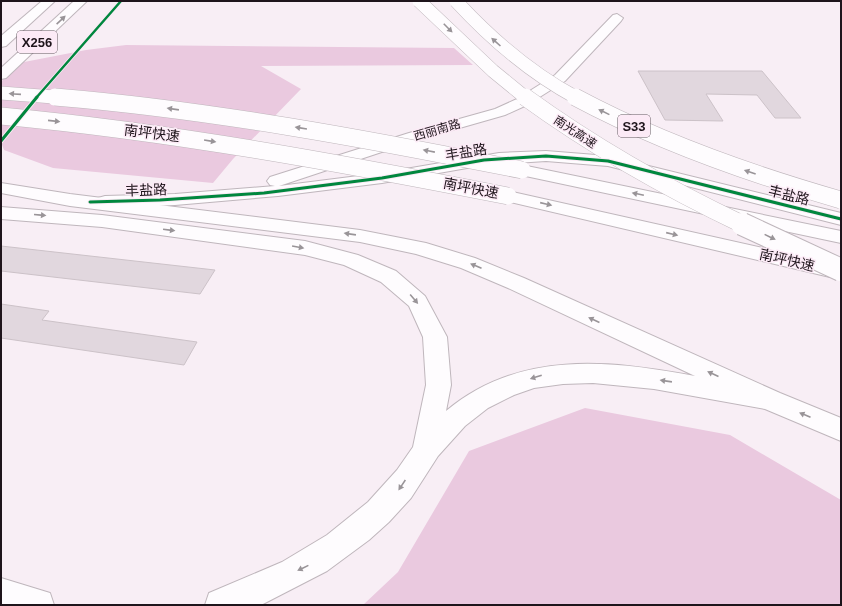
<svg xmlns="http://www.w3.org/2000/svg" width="842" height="606" font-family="Arial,'Noto Sans SC',sans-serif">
<rect width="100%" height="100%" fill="#f8eef5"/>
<g fill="#eac9df">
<polygon points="126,45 454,48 473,65 261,66 301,89 233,159 213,183 53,168 4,150 1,142 1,82 19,63 86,50"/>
<polygon points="585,408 730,435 841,500 841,605 363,605 398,572 469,451"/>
</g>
<g fill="#e1d7de" stroke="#ccc2c8">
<polygon points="638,71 762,71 801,118 775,118 757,95 706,94 723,121 665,120"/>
<polygon points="1,246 215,270 200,294 1,271"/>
<polygon points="1,304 49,311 42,320 197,342 184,365 1,338"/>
</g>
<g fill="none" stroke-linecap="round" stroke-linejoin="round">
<g stroke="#bfb6bc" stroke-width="2">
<g id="minor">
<polygon points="617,14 623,18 621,21 565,81 527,105 505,115 421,139 279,186 382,173 499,153 546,151 608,156 841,213 841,225 608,166 546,161 484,165 382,183 278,196 175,205 105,208 98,206 96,202 98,198 105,196 175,194 275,186 270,185 267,181 270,177 409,133 495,109 517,99 555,75 613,15"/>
<polygon points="1,578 50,593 54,605 1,605"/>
</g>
</g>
<g stroke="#bfb6bc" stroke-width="2">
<g id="major">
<polygon points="42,1 55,1 6,46 1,47 1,36"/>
<polygon points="74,1 87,1 6,78 1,79 1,68"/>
</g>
</g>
<g stroke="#bfb6bc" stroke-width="2">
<g id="highway">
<polygon points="522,165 841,231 841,243 516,174 513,170 516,166"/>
<path d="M 1,183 L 70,194 L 360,230 L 426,243 L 475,258 L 524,278 L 780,393 L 841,418 L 841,441 L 765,409 L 654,389 L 593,383 L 563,384 L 534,388 L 514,395 L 488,408 L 465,426 L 438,456 L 411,498 L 389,522 L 369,540 L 327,571 L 261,605 L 205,605 L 209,593 L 282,562 L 327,535 L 368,502 L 397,470 L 413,447 L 426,385 L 423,337 L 409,306 L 381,282 L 344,265 L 305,255 L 102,227 L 1,219 L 1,207 L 102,215 L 305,241 L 358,255 L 396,271 L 425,296 L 447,337 L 451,385 L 446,411 C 519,350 608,360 695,376 L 508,288 L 461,268 L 416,254 L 360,242 L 70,206 L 1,193 Z"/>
<polygon points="508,191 830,263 837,265 840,270 837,275 830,277 502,200 499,196 502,192"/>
</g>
</g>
<use href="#minor" fill="#fefcfe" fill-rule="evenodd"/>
<use href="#major" fill="#fefcfe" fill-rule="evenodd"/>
<use href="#highway" fill="#fefcfe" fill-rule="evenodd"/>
<g stroke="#bfb6bc" stroke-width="14" stroke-linecap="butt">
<g id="highway-bridge-far2">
<polyline points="419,1 493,71 526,98"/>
<path d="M 456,1 C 492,40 530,73 577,98"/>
<polyline points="1,93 67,98"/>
</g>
</g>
<g stroke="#bfb6bc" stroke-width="18" stroke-linecap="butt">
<g id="highway-bridge-far1">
<path d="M 55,97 C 212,110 367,139 522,170"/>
<path d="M 525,97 C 594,147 668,189 744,225"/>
<path d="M 575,97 C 659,142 750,174 841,200"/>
<path d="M 1,116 C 172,132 340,163 508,196"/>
</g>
</g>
<g stroke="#bfb6bc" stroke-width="24" stroke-linecap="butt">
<polyline id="highway-bridge" points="742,224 841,270"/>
</g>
<use href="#highway-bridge-far2" stroke="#fefcfe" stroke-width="13"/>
<use href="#highway-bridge-far1" stroke="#fefcfe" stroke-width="17"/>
<use href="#highway-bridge" stroke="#fefcfe" stroke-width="22"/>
<g stroke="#fceaf6" stroke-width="4">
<polyline id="cycleway-far1" points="36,98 121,1"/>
</g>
<g stroke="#fceaf6" stroke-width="5">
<g id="cycleway">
<polyline points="1,141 37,97"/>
<polyline points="90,202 160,200 264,193 382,178 484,160 546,156 608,161 841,219"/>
</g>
</g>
<use href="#cycleway-far1" stroke="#00873e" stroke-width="2.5"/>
<use href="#cycleway" stroke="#00873e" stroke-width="3"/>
</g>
<defs><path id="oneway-solid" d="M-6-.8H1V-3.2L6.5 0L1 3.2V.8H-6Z"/></defs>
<g fill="#999498">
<use href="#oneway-solid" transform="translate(61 20) rotate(-43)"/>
<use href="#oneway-solid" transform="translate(448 28) rotate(45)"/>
<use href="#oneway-solid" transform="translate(496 42) rotate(-138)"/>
<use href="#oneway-solid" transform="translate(15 94) rotate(-176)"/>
<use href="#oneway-solid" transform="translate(173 109) rotate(-172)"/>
<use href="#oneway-solid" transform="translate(604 112) rotate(-154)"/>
<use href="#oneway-solid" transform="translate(54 121) rotate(6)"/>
<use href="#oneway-solid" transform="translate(301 128) rotate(-171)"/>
<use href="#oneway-solid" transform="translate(210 141) rotate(9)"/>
<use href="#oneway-solid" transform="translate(429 151) rotate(-169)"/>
<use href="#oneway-solid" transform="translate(750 172) rotate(-161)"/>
<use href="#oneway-solid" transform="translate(638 194) rotate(-168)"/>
<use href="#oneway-solid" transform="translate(546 204) rotate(13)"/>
<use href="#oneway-solid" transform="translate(40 215) rotate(5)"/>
<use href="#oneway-solid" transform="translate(169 230) rotate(7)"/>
<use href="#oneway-solid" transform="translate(350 234) rotate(-172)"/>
<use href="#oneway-solid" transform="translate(672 234) rotate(13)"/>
<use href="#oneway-solid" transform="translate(770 237) rotate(26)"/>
<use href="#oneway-solid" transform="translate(298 247) rotate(10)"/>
<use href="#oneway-solid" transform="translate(476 266) rotate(-157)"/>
<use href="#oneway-solid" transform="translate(414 299) rotate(50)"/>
<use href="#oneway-solid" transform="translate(594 320) rotate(-155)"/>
<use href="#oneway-solid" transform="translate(713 374) rotate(-156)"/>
<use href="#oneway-solid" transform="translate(536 377) rotate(163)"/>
<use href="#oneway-solid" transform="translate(666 381) rotate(-172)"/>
<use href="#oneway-solid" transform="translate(805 415) rotate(-157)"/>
<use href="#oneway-solid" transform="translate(402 485) rotate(124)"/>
<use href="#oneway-solid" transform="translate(303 568) rotate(154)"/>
</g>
<g text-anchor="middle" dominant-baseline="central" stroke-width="3" stroke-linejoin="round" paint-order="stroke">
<g font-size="12" fill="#1e141b" stroke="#fceaf6">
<text transform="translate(437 130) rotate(-16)">西丽南路</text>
<text transform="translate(575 132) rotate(33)">南光高速</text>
</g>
<g fill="#fceaf6" stroke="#61545d" stroke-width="1">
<rect x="17" y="31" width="40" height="22" rx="3"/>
<rect x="618" y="115" width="32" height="22" rx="3"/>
</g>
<g font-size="13" font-weight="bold" fill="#1e141b">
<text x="37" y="42">X256</text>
<text x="634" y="126">S33</text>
</g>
<g font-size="14" fill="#1e141b" stroke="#fceaf6">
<text transform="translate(152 133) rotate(7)">南坪快速</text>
<text transform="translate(466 152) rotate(-9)">丰盐路</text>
<text transform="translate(471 188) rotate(11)">南坪快速</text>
<text transform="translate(146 190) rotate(-2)">丰盐路</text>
<text transform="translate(789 195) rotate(14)">丰盐路</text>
<text transform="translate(787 260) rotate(13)">南坪快速</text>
</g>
</g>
<rect width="842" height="606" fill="none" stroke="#1e141b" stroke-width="4"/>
</svg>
